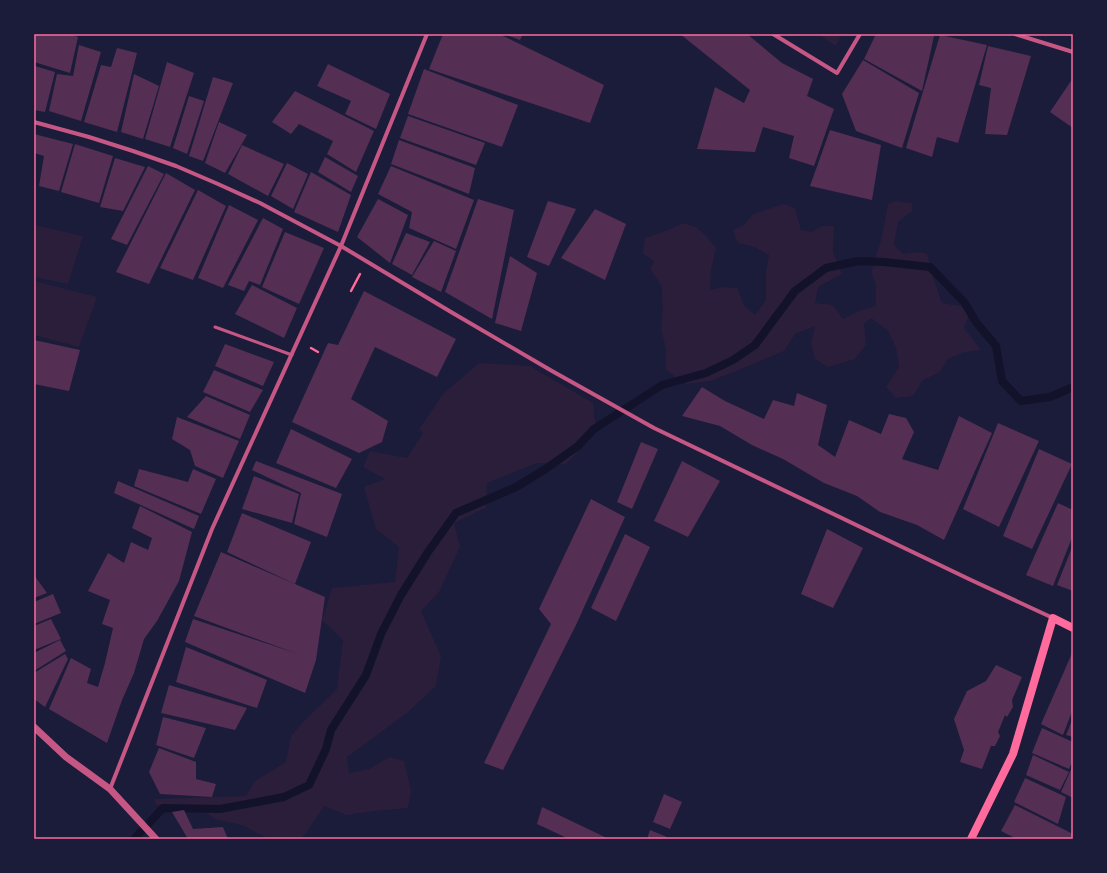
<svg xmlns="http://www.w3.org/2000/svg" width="1107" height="873" font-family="'Alegreya Sans',sans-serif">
<rect width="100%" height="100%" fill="#1b1b3a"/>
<g fill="#2a1e3b">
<polygon points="817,34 842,34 836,46"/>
<polygon points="895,201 912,203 912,211 898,222 894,245 903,254 918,252 927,254 935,283 942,303 972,308 964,328 981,350 964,352 948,359 940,372 923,380 913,396 896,398 886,387 899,367 896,348 888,331 871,318 864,324 866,345 855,359 828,367 815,359 811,343 815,326 795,334 784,351 734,372 710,381 686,384 666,370 666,349 661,330 663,308 661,285 650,269 654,261 643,254 645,238 668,230 683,223 696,227 707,237 716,248 711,270 710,290 723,287 737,288 744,305 755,315 766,300 766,272 769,255 754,247 738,243 733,230 744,225 753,214 784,204 795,208 801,230 811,232 822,226 834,226 833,252 842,274 818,287 815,303 833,305 843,319 859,311 876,306 876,284 871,273 881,240 888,204"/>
<polygon points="34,225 83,236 68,284 34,277"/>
<polygon points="34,281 97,297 79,347 34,335"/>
<polygon points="479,363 530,366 593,403 596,433 566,464 537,463 487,483 486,508 454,523 460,547 439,592 421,611 441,656 436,686 407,713 347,757 349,773 369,769 390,757 404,761 411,790 408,808 375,811 346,815 324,806 308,830 301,839 281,839 267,838 242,825 215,819 206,813 156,805 154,799 246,796 255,781 286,762 291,736 304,721 337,689 343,640 322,620 332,588 395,582 399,547 376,529 364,487 385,479 363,467 370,451 407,458 423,433 419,429 443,394"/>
</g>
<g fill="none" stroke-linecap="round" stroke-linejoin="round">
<polyline stroke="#12122b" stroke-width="8" points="134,839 163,808 220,809 284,797 309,785 326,749 331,730 366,675 381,634 401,595 428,552 456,513 516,487 544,470 578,446 594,429 662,385 706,373 733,360 755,345 795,291 826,268 858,261 884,262 930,267 964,302 976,322 996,346 1002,381 1021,401 1050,397 1073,387"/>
</g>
<g fill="#542f53">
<polygon points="34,34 69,34 78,37 70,73 34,62"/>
<polygon points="443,34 499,34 604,85 590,123 429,69"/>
<polygon points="504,34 523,34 520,40"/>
<polygon points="680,34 747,34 782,63 813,79 807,96 834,109 814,166 789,158 794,136 763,127 755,152 697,149 715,87 744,103 750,90"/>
<polygon points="876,34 926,34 934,36 922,91 864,59"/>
<polygon points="940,35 987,45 958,143 937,137 932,157 906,148"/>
<polygon points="79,45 101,52 81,121 49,111 57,74 73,76"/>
<polygon points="988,46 1031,56 1007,135 985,134 991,88 979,85"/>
<polygon points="117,48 137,53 117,132 84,122 101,65 111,67"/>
<polygon points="863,60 919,93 902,148 856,131 842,94"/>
<polygon points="167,62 194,73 170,147 145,139"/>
<polygon points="328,64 390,94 376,129 345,114 351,101 317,86"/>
<polygon points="35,66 55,72 45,112 34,110 34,70"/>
<polygon points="424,69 518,105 502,147 408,114"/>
<polygon points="134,74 159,86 143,139 121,132"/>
<polygon points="213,77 233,83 203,161 189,156"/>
<polygon points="1073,78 1073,128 1050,112"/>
<polygon points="295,91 374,131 356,172 327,154 333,141 299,124 291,134 272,122"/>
<polygon points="189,96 204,101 187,154 173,148"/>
<polygon points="408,116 485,143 476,165 400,138"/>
<polygon points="219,122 247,135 225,173 205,163"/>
<polygon points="830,130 881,145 872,200 810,186"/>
<polygon points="34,134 73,144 59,191 39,186 44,156 34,153"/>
<polygon points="399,140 475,168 469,194 391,164"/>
<polygon points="75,144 113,156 99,203 61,192"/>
<polygon points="242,145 284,164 268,196 228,174"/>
<polygon points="325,157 358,176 351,192 318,172"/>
<polygon points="115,158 145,167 123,211 100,207"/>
<polygon points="287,163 308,174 293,209 271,196"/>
<polygon points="148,166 164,174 127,245 111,239"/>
<polygon points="391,166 474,200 456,249 409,228 412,212 378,194"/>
<polygon points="311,172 351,195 338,232 294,212"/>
<polygon points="166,173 195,190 149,284 116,272"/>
<polygon points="198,190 226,206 193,280 160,268"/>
<polygon points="378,199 408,215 390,263 357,237"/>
<polygon points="478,199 514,210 492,319 445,292"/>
<polygon points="548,201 576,209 549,266 527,257"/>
<polygon points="229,205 258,220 223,288 198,278"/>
<polygon points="595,209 626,224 605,280 561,258"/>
<polygon points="263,218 283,229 260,285 249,281 244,291 228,285"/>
<polygon points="285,232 324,248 299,304 262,287"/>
<polygon points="406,233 430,242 412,275 392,264"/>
<polygon points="434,241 456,251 441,292 412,277"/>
<polygon points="510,256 537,273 521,331 495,323"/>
<polygon points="252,285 297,308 284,338 235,314"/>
<polygon points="364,291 456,339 437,377 375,347 351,399 388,421 382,442 359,453 292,422 328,343 338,345"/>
<polygon points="34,340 80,350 69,391 34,384"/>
<polygon points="225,344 274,362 263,386 215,366"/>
<polygon points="214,370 263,390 250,412 203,392"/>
<polygon points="702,387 725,401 764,419 773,400 794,406 797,393 827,405 818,445 835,457 849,420 881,434 889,414 906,418 914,432 902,459 938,470 959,416 992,433 944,540 917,525 880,512 857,496 824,483 783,459 752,445 720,426 682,416"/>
<polygon points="206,396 250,415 240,439 187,417"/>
<polygon points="177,417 239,441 223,478 195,466 190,450 172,439"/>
<polygon points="998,423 1039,441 999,527 963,509"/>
<polygon points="291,429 352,459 336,488 276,463"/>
<polygon points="641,442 658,449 632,509 617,502"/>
<polygon points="1039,449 1072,464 1032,549 1003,536"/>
<polygon points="256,461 342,494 327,537 294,524 301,493 252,470"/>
<polygon points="682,461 720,481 688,537 654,521"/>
<polygon points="139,469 188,482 193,469 216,479 201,514 134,486"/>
<polygon points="254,476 299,494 292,523 242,509"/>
<polygon points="118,481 199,516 194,529 114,493"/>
<polygon points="591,499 625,517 576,625 503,770 484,763 551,624 539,609"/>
<polygon points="1058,503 1073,510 1073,535 1053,586 1026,575"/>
<polygon points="140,506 192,532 179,581 157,621 144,639 134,673 122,700 107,743 49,709 71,658 91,669 87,683 98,687 105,663 113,628 102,624 110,600 88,591 108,553 124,563 131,542 148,550 152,538 132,528"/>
<polygon points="242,513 311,542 295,584 227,552"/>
<polygon points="827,529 863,548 833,608 801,594"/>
<polygon points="625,534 650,547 616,621 591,608"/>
<polygon points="1073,545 1073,591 1057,585"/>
<polygon points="221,552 325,597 316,660 305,693 185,642 193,619 298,654 194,616"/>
<polygon points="34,575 47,593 34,598"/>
<polygon points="53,594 61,613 34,624 34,602"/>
<polygon points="51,619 61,639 34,650 34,626"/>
<polygon points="60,640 66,651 34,671 34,653"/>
<polygon points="186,647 267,680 257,708 176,682"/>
<polygon points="1073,651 1073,709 1063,735 1041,724"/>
<polygon points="65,654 68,659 45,707 34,699 34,673"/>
<polygon points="996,665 1022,677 1012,700 1013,707 1007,717 1005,715 998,732 1000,736 995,746 991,746 982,769 960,762 964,750 954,719 967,691 986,681"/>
<polygon points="169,685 247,708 235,730 161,713"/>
<polygon points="163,717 206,728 194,758 156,745"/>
<polygon points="1073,718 1073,737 1066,735"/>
<polygon points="1042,728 1073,742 1073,760 1069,769 1032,753"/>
<polygon points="159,748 196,762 196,779 216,784 212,797 160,794 149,772"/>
<polygon points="1033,755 1069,772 1060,790 1026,775"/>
<polygon points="1073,765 1073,798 1061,792"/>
<polygon points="1025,778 1066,797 1058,824 1014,802"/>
<polygon points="664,794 682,802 670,829 653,822"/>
<polygon points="1015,805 1073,834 1073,838 1072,839 1017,839 1001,831"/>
<polygon points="542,807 609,839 569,839 537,824"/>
<polygon points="184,810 193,829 223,827 228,839 188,839 172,812"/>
<polygon points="650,830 667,837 666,839 647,839"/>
</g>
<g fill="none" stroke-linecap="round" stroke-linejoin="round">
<g stroke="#ff6b9d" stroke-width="2.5">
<polyline points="351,291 360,274"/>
<polyline points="311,348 318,352"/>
</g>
<polyline stroke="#c65784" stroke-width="3" points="215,327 292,355"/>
<g stroke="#c65784" stroke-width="4">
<polyline points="773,34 837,73 860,34"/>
<polyline points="1015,34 1073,52"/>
<polyline points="34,122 89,137 133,151 176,166 218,184 260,203 341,246 451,312 552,371 654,428 971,580 1053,618"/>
<polyline points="110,789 212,529 341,246 427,34"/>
</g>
<polyline stroke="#c65784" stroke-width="7" points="34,727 66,757 110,789 156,839"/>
<polyline stroke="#ff6b9d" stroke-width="8" points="971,839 1013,754 1053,618 1073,628"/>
</g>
<rect width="1107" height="873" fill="none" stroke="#1b1b3a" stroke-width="70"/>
<rect x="35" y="35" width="1037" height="803" fill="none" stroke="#ff6b9d" stroke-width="1.5"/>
</svg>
